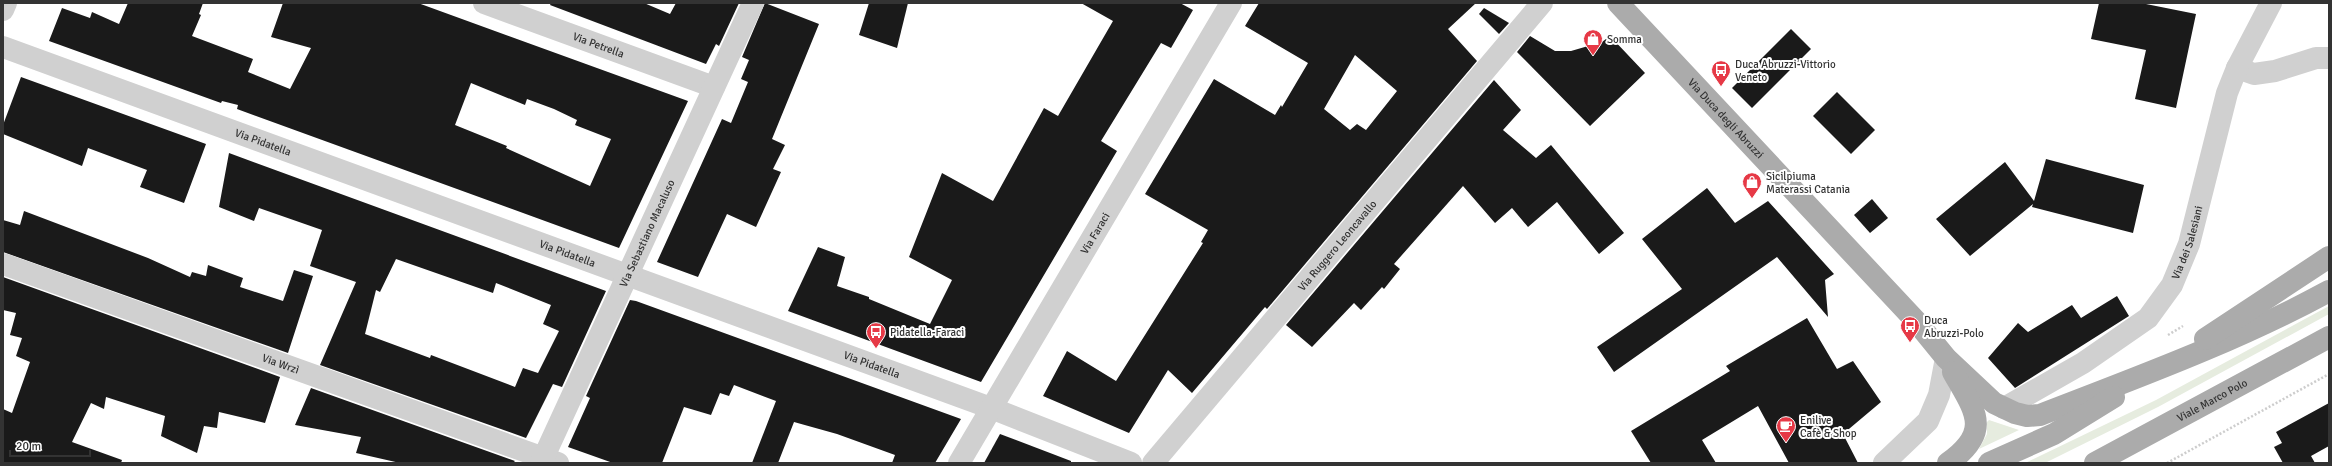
<svg xmlns="http://www.w3.org/2000/svg" width="2332" height="466" font-family="Signika,sans-serif">
<rect width="100%" height="100%" fill="#fff"/>
<g fill="#e6ecdf">
<polygon points="2329,306 2329,314 2158,407 2045,463 2025,463 2156,400"/>
<polygon points="1989,420 2019,430 1979,449 1987,434 1987,422"/>
</g>
<g fill="#1a1a1a" fill-rule="evenodd">
<path d="M 128,3 L 203,3 L 199,14 L 201,15 L 192,36 L 253,59 L 248,72 L 290,89 L 311,48 L 271,37 L 283,3 L 418,3 L 688,101 L 619,248 L 237,109 L 238,105 L 222,101 L 221,103 L 49,41 L 62,8 L 90,18 L 92,12 L 119,24 ZM 471,83 L 525,105 L 527,99 L 554,109 L 577,120 L 575,125 L 611,139 L 590,186 L 506,148 L 507,146 L 455,125 Z"/>
<polygon points="551,3 644,3 670,14 676,3 739,3 719,46 716,44 706,64 550,5"/>
<polygon points="765,3 819,24 772,139 785,145 773,169 781,172 756,227 727,214 698,277 657,262 722,119 731,123 748,82 741,79 749,60 742,57"/>
<polygon points="869,3 908,3 897,48 859,35"/>
<polygon points="1081,3 1180,3 1193,10 1171,48 1161,43 1101,141 1117,151 981,382 788,311 818,247 845,257 837,286 869,297 869,299 930,324 952,280 909,257 942,173 993,201 1044,108 1058,116 1113,21"/>
<path d="M 1259,3 L 1476,3 L 1448,29 L 1477,61 L 1267,309 L 1265,307 L 1192,393 L 1168,370 L 1129,433 L 1043,396 L 1067,351 L 1116,381 L 1203,243 L 1201,242 L 1208,230 L 1145,194 L 1214,79 L 1275,115 L 1281,105 L 1282,107 L 1308,63 L 1245,26 ZM 1355,55 L 1397,91 L 1366,130 L 1357,124 L 1350,130 L 1324,109 Z"/>
<polygon points="2099,3 2141,3 2196,14 2176,108 2135,99 2146,50 2091,39"/>
<polygon points="1484,8 1509,23 1499,34 1479,14"/>
<polygon points="1791,29 1811,49 1752,108 1732,88"/>
<polygon points="1530,36 1555,51 1571,51 1602,42 1610,36 1645,73 1590,126 1517,52"/>
<polygon points="21,77 206,144 184,203 140,187 147,170 88,148 82,166 3,134 3,125"/>
<polygon points="1494,80 1521,110 1503,130 1536,158 1551,145 1624,233 1599,254 1557,202 1528,227 1512,208 1495,223 1463,186 1394,264 1400,269 1384,289 1382,287 1361,310 1354,303 1312,347 1286,325"/>
<polygon points="1837,92 1875,130 1851,154 1813,116"/>
<path d="M 229,153 L 606,291 L 562,387 L 553,384 L 526,438 L 320,365 L 356,282 L 310,266 L 322,230 L 259,208 L 254,221 L 219,207 ZM 396,259 L 493,293 L 496,283 L 551,305 L 543,324 L 559,331 L 538,373 L 523,368 L 515,387 L 431,355 L 430,358 L 365,334 L 376,290 L 380,292 Z"/>
<polygon points="2046,159 2144,185 2133,233 2032,207 2033,204 1970,256 1936,219 2005,162 2034,201"/>
<polygon points="1707,188 1735,223 1768,201 1834,274 1825,280 1828,317 1777,257 1614,372 1597,347 1682,289 1642,239"/>
<polygon points="1872,199 1888,218 1870,233 1854,215"/>
<polygon points="24,211 148,258 190,277 192,272 206,276 208,265 243,278 240,287 283,301 294,270 313,276 288,353 3,252 3,220 20,225"/>
<polygon points="3,277 280,377 265,423 219,412 217,428 204,426 197,453 161,436 165,416 106,397 104,409 91,403 72,442 122,460 121,463 3,463 3,409 12,413 30,362 16,356 22,338 10,335 16,313 3,310"/>
<polygon points="2117,296 2129,316 2015,388 1988,358 2018,323 2028,332 2072,305 2081,318"/>
<polygon points="630,300 636,301 961,419 935,463 892,463 895,455 837,434 794,422 778,463 752,463 776,401 734,385 729,396 720,393 711,415 684,407 662,463 613,463 568,447 590,398 586,396"/>
<polygon points="1807,318 1837,369 1853,361 1881,402 1843,434 1858,463 1789,463 1758,406 1702,440 1716,463 1651,463 1631,431 1730,371 1726,366"/>
<polygon points="311,388 515,461 513,463 400,463 356,453 361,437 295,425"/>
<polygon points="2329,403 2329,446 2311,456 2315,463 2283,463 2274,447 2282,443 2276,432"/>
<polygon points="1000,434 1071,461 1071,463 984,463"/>
</g>
<g fill="none" stroke-linecap="round" stroke-linejoin="round">
<g stroke="#cdcdcd" stroke-width="2.5" stroke-dasharray="2 2" stroke-linecap="butt">
<polyline points="2168,335 2183,326"/>
<polyline points="2167,463 2329,374"/>
</g>
<g stroke="#d0d0d0" stroke-width="22">
<path id="s1" d="M 484,3 L 714,87"/>
<polyline points="3,10 6,3"/>
<path id="s2" d="M 3,47 L 991,408 L 1131,463"/>
<polyline points="2237,68 2254,74 2275,71 2316,58 2329,58"/>
<path id="s3" d="M 3,264 L 558,463"/>
<path id="s4" d="M 2004,408 L 2083,363 L 2148,318 L 2172,285 L 2189,244 L 2227,93 L 2237,68 L 2271,3"/>
<path id="s5" d="M 541,463 L 753,3"/>
<path id="s6" d="M 959,463 L 1231,3"/>
<path id="s7" d="M 1153,463 L 1542,3"/>
<polyline points="1884,463 1928,421 1939,395 1946,358"/>
</g>
<g stroke="#ababab" stroke-width="22">
<path id="s8" d="M 1618,3 L 1915,320 L 1946,358 L 1994,403 L 2015,413 L 2027,416 L 2040,415 C 2138,377 2237,341 2329,291"/>
<polyline points="2205,339 2329,257"/>
<path d="M 1948,463 C 1993,431 1975,411 1953,372"/>
<polyline points="1989,463 2054,434 2114,397"/>
<path id="s9" d="M 2095,463 L 2329,337"/>
</g>
</g>
<defs>
<g id="shop-pin" transform="scale(1)"><path d="M0 17L-7.5 6A9.5 9.5 0 1 1 7.5 6Z" fill="#e63946" stroke="#fff"/><path d="M-5-2.5h2.3a2.7 3.5 0 0 1 5.4 0H5L5.5 6h-11ZM-1.5-2.5h3a1.5 2.3 0 0 0-3 0Z" fill="#fff"/></g>
<g id="bus-pin" transform="scale(1)"><path d="M0 17L-7.5 6A9.5 9.5 0 1 1 7.5 6Z" fill="#e63946" stroke="#fff"/><path d="M-5-6H5V4H4V6H2V4H-2V6H-4V4H-5ZM-3.5-4V0h7V-4ZM-3.5 1.2v1.5H-2V1.2ZM2 1.2v1.5H3.5V1.2Z" fill="#fff"/></g>
<g id="cafe-pin" transform="scale(1)"><path d="M0 17L-7.5 6A9.5 9.5 0 1 1 7.5 6Z" fill="#e63946" stroke="#fff"/><path d="M-5.5-4.5H6V0H3Q3 3.5 0 3.5H-2.5Q-5.5 3.5-5.5 0ZM3-3.2v2h1.7v-2ZM-6 4.5H4V6H-6Z" fill="#fff"/></g>
</defs>
<g fill-rule="evenodd">
<use href="#shop-pin" x="1593" y="39"/>
<use href="#bus-pin" x="1721" y="70"/>
<use href="#shop-pin" x="1752" y="182"/>
<use href="#bus-pin" x="1910" y="326"/>
<use href="#bus-pin" x="876" y="332"/>
<use href="#cafe-pin" x="1786" y="426"/>
</g>
<g text-anchor="middle" dominant-baseline="central" stroke-width="4" stroke-linejoin="round" paint-order="stroke">
<g font-size="11" fill="#333" stroke="#fff" text-anchor="start">
<text x="1607" y="39">Somma</text>
<text x="1735" y="64">Duca Abruzzi-Vittorio<tspan x="1735" dy="13">Veneto</tspan></text>
<text x="1766" y="176">Sicilpiuma<tspan x="1766" dy="13">Materassi Catania</tspan></text>
<text x="1924" y="320">Duca<tspan x="1924" dy="13">Abruzzi-Polo</tspan></text>
<text x="890" y="332">Pidatella-Faraci</text>
<text x="1800" y="420">Enilive<tspan x="1800" dy="13">Cafè &amp; Shop</tspan></text>
</g>
<g font-size="11" fill="#333" stroke="#fff">
<text stroke="none"><textPath href="#s1" startOffset="122">Via Petrella</textPath></text>
<text stroke="none"><textPath href="#s8" startOffset="158">Via Duca degli Abruzzi</textPath></text>
<text stroke="none"><textPath href="#s2" startOffset="277">Via Pidatella</textPath></text>
<text stroke="none"><textPath href="#s5" startOffset="253">Via Sebastiano Macaluso</textPath></text>
<text stroke="none"><textPath href="#s6" startOffset="267">Via Faraci</textPath></text>
<text stroke="none"><textPath href="#s4" startOffset="256">Via dei Salesiani</textPath></text>
<text stroke="none"><textPath href="#s7" startOffset="285">Via Ruggero Leoncavallo</textPath></text>
<text stroke="none"><textPath href="#s2" startOffset="601">Via Pidatella</textPath></text>
<text stroke="none"><textPath href="#s3" startOffset="295">Via Wrzì</textPath></text>
<text stroke="none"><textPath href="#s2" startOffset="925">Via Pidatella</textPath></text>
<text stroke="none"><textPath href="#s9" startOffset="133">Viale Marco Polo</textPath></text>
</g>
</g>
<rect width="2332" height="466" fill="none" stroke="#333333" stroke-width="8"/>
<path d="M10 450v6h80v-6" fill="none" stroke="#333333" stroke-width="2"/>
<text x="16" y="450" font-size="12" fill="#333333" stroke="#ffffff" stroke-width="3" paint-order="stroke">20 m</text>
</svg>
